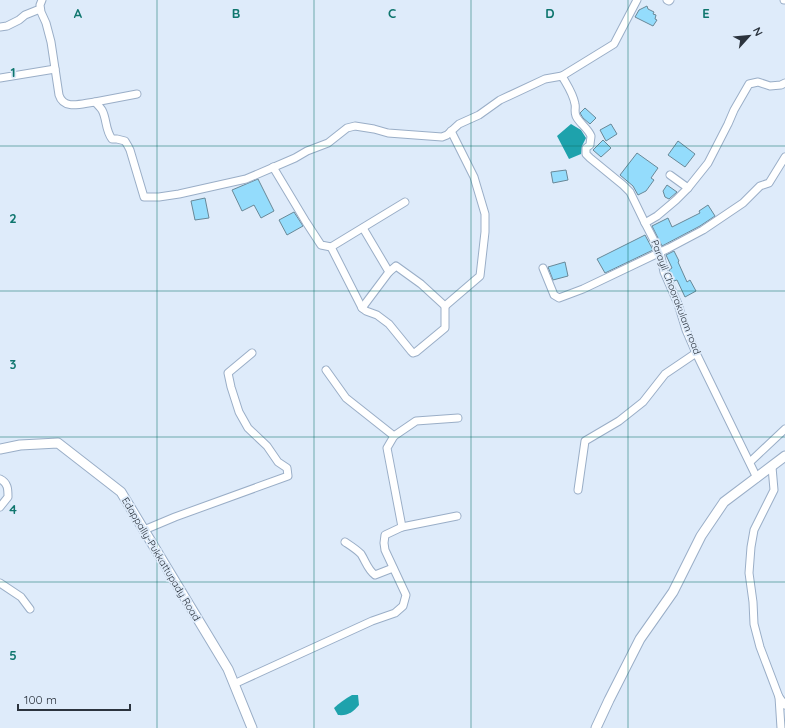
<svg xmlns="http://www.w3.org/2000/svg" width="785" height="728" font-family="Quicksand,sans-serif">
<rect width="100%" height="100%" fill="#deebfa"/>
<g fill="#1ea2ac">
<polygon points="571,124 581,130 586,138 582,146 581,154 569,159 557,136"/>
<path d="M 352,695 L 358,695 L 359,705 C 353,712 348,716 338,715 L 334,708 C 339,703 345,699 352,695 Z"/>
</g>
<g fill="#94dcfc" stroke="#698897">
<polygon points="647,6 648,9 654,12 653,14 656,15 655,19 657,20 653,26 635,17 639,10"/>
<polygon points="585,108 596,118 590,124 583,118 580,113"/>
<polygon points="611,124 617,134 606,141 600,130"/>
<polygon points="603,140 611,148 601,157 593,150"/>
<polygon points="678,141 695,154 685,167 668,155"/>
<polygon points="637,153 658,168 651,178 654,180 646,191 638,195 633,186 620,175"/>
<polygon points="566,170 568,180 553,183 551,172"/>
<polygon points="258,179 274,211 261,218 254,205 242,211 232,190"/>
<polygon points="667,185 677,192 669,199 665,197 663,191"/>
<polygon points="205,198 209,218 195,220 191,201"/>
<polygon points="708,205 715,216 700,226 662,246 652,226 668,218 672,227 700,213 699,211"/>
<polygon points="294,212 303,226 287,235 279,220"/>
<polygon points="645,235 653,250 605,273 597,259"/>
<polygon points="674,251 679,261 678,262 687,282 690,280 696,291 685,297 677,280 674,281 669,270 672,268 666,255"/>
<polygon points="565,262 568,276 553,280 548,267"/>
</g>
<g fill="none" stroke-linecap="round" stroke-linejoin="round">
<g stroke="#9aaec7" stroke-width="9">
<g id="street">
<path d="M 42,0 L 40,5 L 41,12 L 46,23 L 51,42 L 59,95 C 64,111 83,103 95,102 C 98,105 100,107 102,110 C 107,119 105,130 112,139 L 117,139 L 125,141 L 128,146 L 130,150 L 144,197 L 159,197 L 179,194 L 246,179 L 295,158 L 307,151 L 328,143 L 347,128 L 355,126 L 374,129 L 388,133 L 442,137 L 447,135 L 459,124 L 479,115 L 500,100 L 545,79 L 562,76 C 567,85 573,93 575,104 C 576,108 574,111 576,116 C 579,123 588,128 591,136 C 591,138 590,142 590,145 L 586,148 L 586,154 L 590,158 L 623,185 L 630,192 L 645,223"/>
<polyline points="667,0 669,1 670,0"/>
<polyline points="784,0 785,0"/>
<polyline points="0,27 7,26 19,20 25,15 40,9"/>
<polyline points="562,76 614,44 637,0"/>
<polyline points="0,78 55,69"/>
<polyline points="95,102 137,94"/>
<polyline points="273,167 306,222 321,245 331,247 405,202"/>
<polyline points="670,175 688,188"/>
<polyline points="331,247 362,308 366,311 377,315 389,324 411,351 413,353 416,352 445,328 445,306 421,284 396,266 389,272"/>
<polyline points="543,268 554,295 559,298 583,289 669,248 703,230 743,203 760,186 769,183 785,157"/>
<polyline points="445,306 480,276 485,232 485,214 474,177 451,131"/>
<polyline points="362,308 389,272 363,228"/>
<polyline points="326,370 346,398 394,436 387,448 402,527"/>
<polyline points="394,436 416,421 458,418"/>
<polyline points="750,462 785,429"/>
<polyline points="772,467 774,490 754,530 751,547 749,573 753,602 754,624 760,647 779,697 785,705"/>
<polyline points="757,478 696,353 686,330 678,304 664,272 660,252 645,223 657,216 676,200 688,188 708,163 728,124 734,110 749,84 758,82 770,86 781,85 785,83"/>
<path d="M 0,479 C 8,483 8,489 8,497 L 0,507"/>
<polyline points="578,490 585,441 619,421 643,402 665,374 696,353"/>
<polyline points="144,530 175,517 288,476 287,468 278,462 267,446 248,428 239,412 231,387 228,373 252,353"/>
<path d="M 345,542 C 351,546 356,549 361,554 C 366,562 368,570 375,575 L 393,568"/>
<polyline points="0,583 21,597 30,609"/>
<polyline points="234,684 372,621 395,613 403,606 406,595 385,550 384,543 385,535 402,527 457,516"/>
<polyline points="779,697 781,728"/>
</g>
</g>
<g stroke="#9aaec7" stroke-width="11">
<g id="secondary">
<polyline points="0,449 20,445 58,443 121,492 228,669 252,728"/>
<polyline points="596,728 609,700 640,639 673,592 701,536 724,502 785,456"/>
</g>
</g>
<use href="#street" stroke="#fff" stroke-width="7"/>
<use href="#secondary" stroke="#fff" stroke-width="9"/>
</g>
<path fill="none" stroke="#0f766e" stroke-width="1" stroke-opacity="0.55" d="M 157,0 L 157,728M 314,0 L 314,728M 471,0 L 471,728M 628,0 L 628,728M 0,146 L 785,146M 0,291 L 785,291M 0,437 L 785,437M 0,582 L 785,582"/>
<g text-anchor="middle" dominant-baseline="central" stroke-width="3.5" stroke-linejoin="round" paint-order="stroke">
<g font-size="10" fill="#2b333d" stroke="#deebfa">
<text transform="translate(676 297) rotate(69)">Parayil Choorakulam road</text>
<text transform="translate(161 559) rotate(59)">Edappally-Pukkattupady Road</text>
</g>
</g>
<g font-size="13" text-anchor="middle" font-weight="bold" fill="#0f766e" stroke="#deebfa" stroke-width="3.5" stroke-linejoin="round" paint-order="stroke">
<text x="78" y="18">A</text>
<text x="236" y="18">B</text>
<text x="392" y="18">C</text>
<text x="550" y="18">D</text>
<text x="706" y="18">E</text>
<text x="13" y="77">1</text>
<text x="13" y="223">2</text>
<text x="13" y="369">3</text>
<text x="13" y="514">4</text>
<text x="13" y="660">5</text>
</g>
<g transform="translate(749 36) rotate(63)" stroke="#deebfa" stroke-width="3" paint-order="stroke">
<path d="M0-3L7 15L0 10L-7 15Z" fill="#2b333d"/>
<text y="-6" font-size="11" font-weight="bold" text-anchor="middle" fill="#2b333d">N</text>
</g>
<path d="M18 704v6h112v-6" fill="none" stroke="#2b333d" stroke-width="2"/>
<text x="24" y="704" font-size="12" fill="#2b333d" stroke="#deebfa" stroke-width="3" paint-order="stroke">100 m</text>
</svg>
